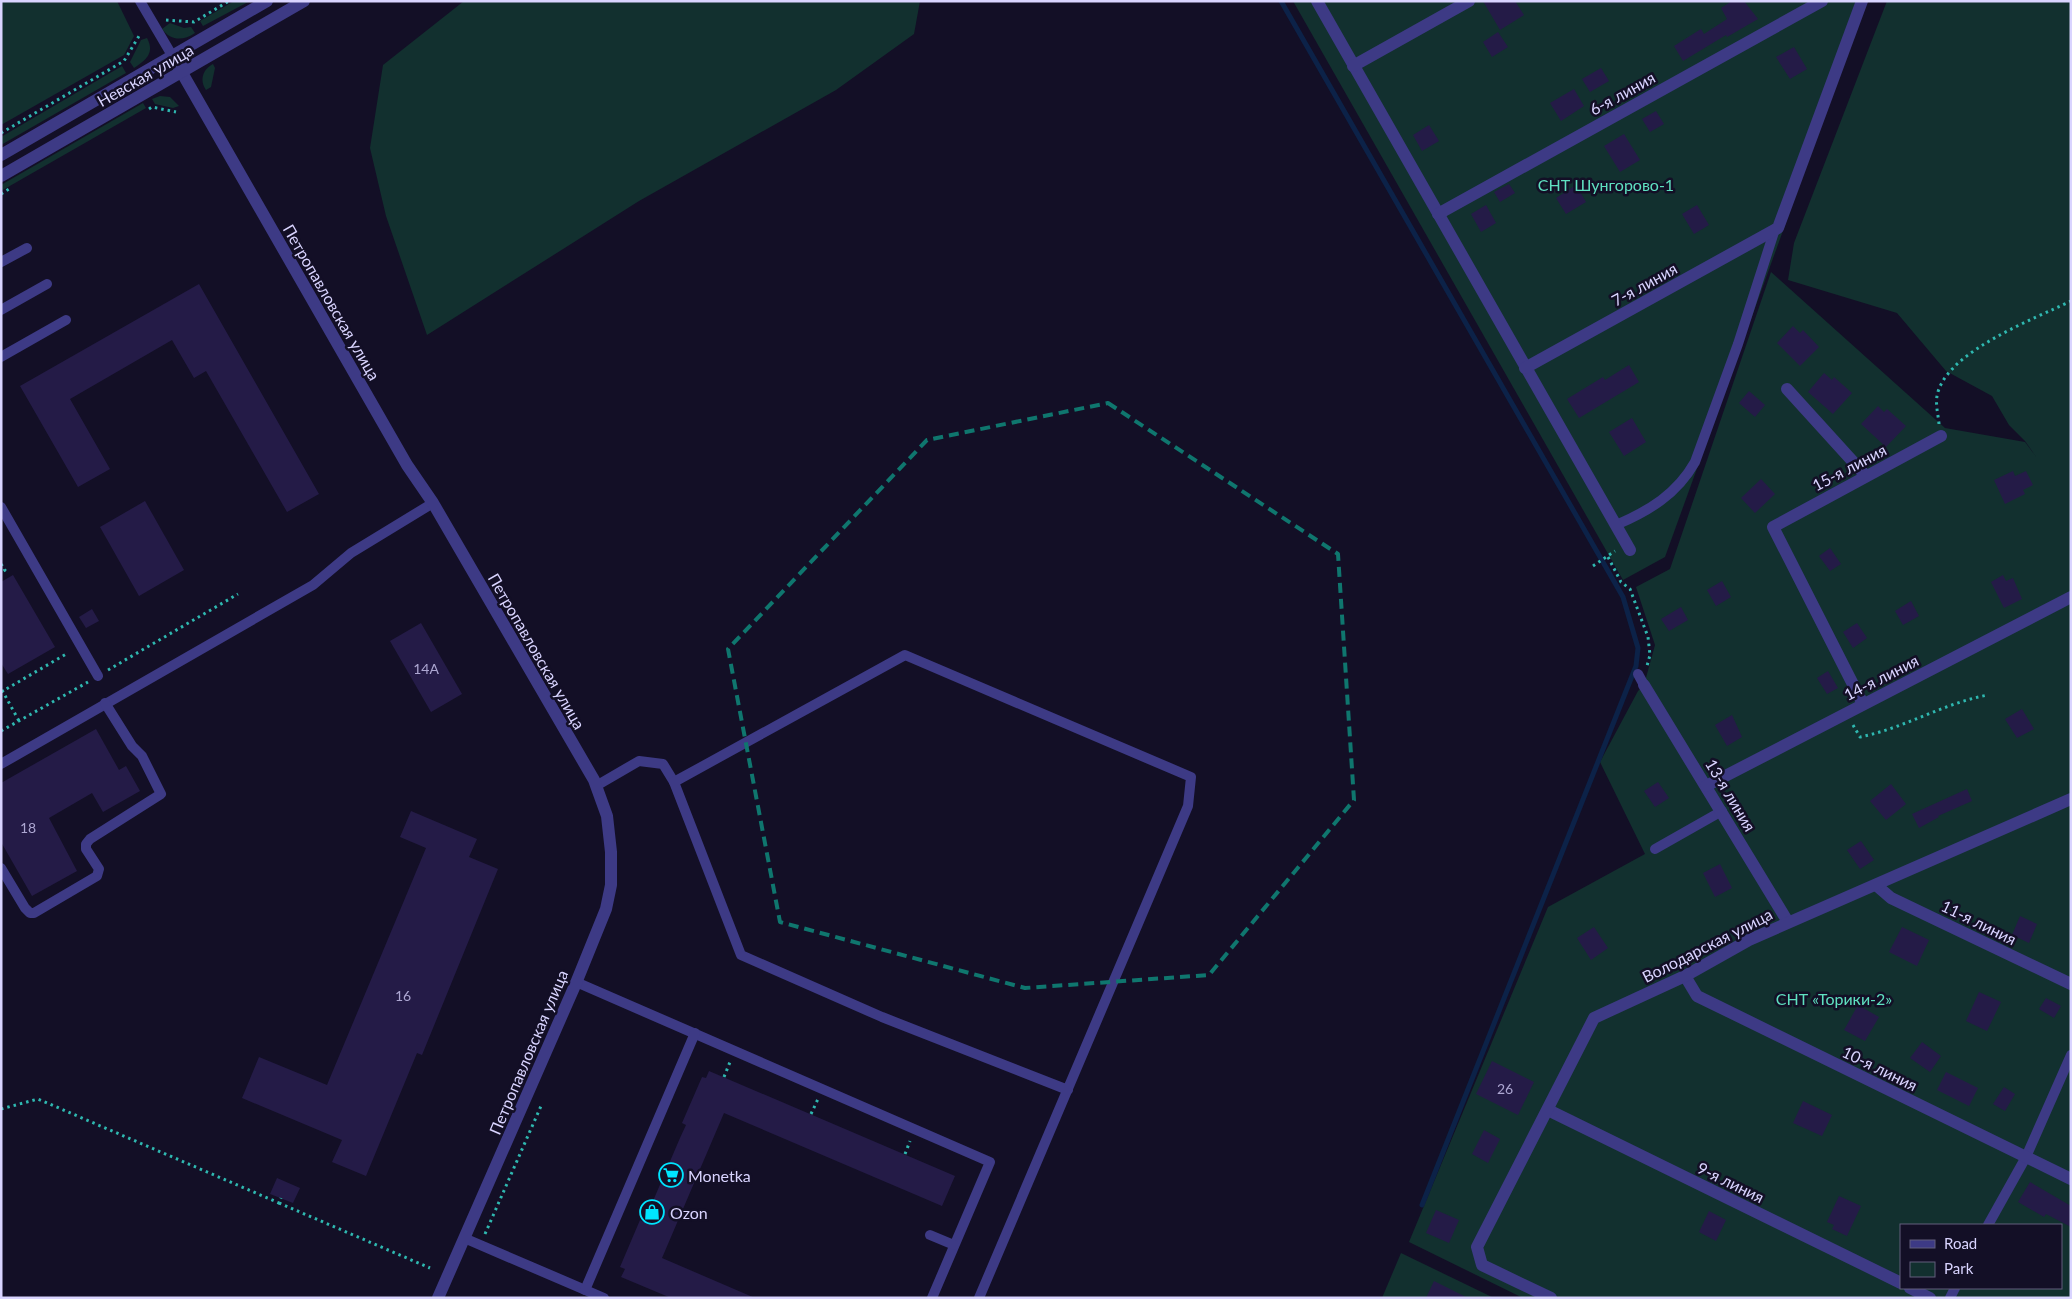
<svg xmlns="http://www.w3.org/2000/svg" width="2072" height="1299" font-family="Lato,sans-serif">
<rect width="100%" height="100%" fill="#130f26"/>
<g fill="#12302f" fill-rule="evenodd">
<polygon points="1,1 117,1 134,36 124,55 1,125"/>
<polygon points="234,1 250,1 203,26 200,21"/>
<polygon points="464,1 920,1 914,34 836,90 639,201 427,335 386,216 370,148 383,65"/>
<polygon points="1293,1 1866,1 1665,557 1623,580"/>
<path d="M 1887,1 L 2071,1 L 2071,1298 L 1523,1298 L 1409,1242 L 1548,907 L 1645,854 L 1600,762 L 1638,691 L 1644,685 L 1655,645 L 1636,587 L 1670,569 L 1771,272 L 1945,428 L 2025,442 L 2037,458 L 2025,441 L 2009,425 L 1992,396 L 1946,371 L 1897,313 L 1788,280 L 1794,243 ZM 1901,1225 L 2061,1225 L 2061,1288 L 1901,1288 Z"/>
<path d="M 170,23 L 184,28 L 191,27 L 195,33 C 183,41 171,41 162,29 Z"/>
<path d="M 147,38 C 155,53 146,60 134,68 L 130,62 L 141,40 Z"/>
<path d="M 213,64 L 215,68 L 211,87 L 206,90 C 199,80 203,69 213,64 Z"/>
<polygon points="122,66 126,73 1,145 1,137"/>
<polygon points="160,96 170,97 179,106 173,108 155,104 152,99"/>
<polygon points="143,103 146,108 1,191 1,185"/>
<polygon points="1401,1253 1494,1298 1382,1298"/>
</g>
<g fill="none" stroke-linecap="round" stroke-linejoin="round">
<polyline stroke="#0c2248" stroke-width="5" points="1281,1 1623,597 1638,648 1636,666 1422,1205"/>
</g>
<g fill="#241b47">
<polygon points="1483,1 1515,1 1524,15 1500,30"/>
<polygon points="1732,1 1744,1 1758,19 1727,37 1726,35 1683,61 1674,46 1701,29 1704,34 1727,19 1721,8"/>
<polygon points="1498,32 1508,47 1492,57 1483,42"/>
<polygon points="1794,47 1807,69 1790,79 1776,57"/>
<polygon points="1601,68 1609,81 1590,92 1582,79"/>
<polygon points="1574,89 1584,106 1561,121 1550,103"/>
<polygon points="1656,111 1664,124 1650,132 1642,119"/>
<polygon points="1429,125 1439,141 1422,151 1413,135"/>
<polygon points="1624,134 1640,160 1620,172 1604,146"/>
<polygon points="1509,184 1515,193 1500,202 1494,192"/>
<polygon points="1576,185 1586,202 1566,214 1556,198"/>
<polygon points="1486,205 1496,223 1481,232 1471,214"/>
<polygon points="1697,205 1709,225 1694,234 1682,214"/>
<polygon points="199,284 319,494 287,512 206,371 194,378 172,340 70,399 110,469 78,487 20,386"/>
<polygon points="1793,326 1800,333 1803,330 1819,347 1800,366 1777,343"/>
<polygon points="1629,365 1639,382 1579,418 1567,399 1603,377 1605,380"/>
<polygon points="1824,373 1832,380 1834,377 1852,393 1833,414 1808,392"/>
<polygon points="1749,391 1765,405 1755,417 1739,403"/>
<polygon points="1878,406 1884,412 1887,409 1906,426 1886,447 1861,424"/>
<polygon points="1632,418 1646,442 1624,456 1609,432"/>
<polygon points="2013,471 2015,476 2026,471 2033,485 2023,490 2025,494 2005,504 1994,480"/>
<polygon points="1761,479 1775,494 1755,513 1741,498"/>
<polygon points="145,501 184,570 139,596 100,527"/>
<polygon points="1830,548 1841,564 1830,571 1819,556"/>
<polygon points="13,575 55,647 8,674 1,663 1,582"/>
<polygon points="2003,575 2006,581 2013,578 2022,599 2004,608 1991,582"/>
<polygon points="1722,581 1731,597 1716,606 1707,590"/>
<polygon points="1911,601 1919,616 1903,625 1895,611"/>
<polygon points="1681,607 1688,620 1669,631 1661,619"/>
<polygon points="92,609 99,621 86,628 79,617"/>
<polygon points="421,623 462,694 431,712 390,641"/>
<polygon points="1857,623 1867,638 1853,648 1843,632"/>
<polygon points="1828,671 1838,688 1827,694 1817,678"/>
<polygon points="2022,709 2034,729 2017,738 2005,719"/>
<polygon points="1732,715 1742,737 1727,746 1715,725"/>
<polygon points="96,729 119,770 126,766 140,791 103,812 92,793 49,818 77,871 32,896 1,842 1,783"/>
<polygon points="1658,782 1669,798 1655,807 1644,791"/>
<polygon points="1891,784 1906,804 1886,820 1870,801"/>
<polygon points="1967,789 1972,801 1938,816 1939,817 1919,828 1912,814"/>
<polygon points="411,811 477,839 469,857 498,869 422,1055 417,1053 366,1176 332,1162 342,1140 242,1098 259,1057 327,1085 426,848 400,837"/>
<polygon points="1861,841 1874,860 1860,869 1847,850"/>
<polygon points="1720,864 1732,888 1715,897 1703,873"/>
<polygon points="2020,916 2037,924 2029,943 2012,935"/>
<polygon points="1594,927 1608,948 1591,960 1577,938"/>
<polygon points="1902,927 1929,940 1917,966 1889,952"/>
<polygon points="1979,992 2001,1002 1987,1031 1966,1021"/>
<polygon points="2046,998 2061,1006 2054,1018 2039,1009"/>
<polygon points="1858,1005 1879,1017 1865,1041 1844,1030"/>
<polygon points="1922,1042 1941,1056 1930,1072 1910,1058"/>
<polygon points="1492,1061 1534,1082 1518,1115 1476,1094"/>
<polygon points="709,1071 955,1176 942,1206 724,1113 662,1258 755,1298 671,1298 621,1277 625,1269 620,1267 640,1220 644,1222 680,1138 686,1125 682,1123 702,1077 706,1078"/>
<polygon points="1946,1072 1978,1088 1969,1106 1937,1090"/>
<polygon points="2004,1087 2015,1094 2005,1111 1993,1104"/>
<polygon points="1803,1101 1832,1115 1822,1136 1793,1123"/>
<polygon points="1484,1130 1500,1139 1488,1163 1472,1154"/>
<polygon points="277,1178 300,1188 293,1203 270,1194"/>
<polygon points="2030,1182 2071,1206 2071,1227 2046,1214 2044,1217 2018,1202"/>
<polygon points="1839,1196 1861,1206 1847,1236 1832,1229 1834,1225 1827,1222"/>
<polygon points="1436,1210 1459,1220 1449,1243 1426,1233"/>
<polygon points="1709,1211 1726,1220 1716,1241 1699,1232"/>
<polygon points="1434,1281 1468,1298 1426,1298"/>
</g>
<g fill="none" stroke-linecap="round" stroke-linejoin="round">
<g stroke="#2fb8b0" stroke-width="3" stroke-dasharray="2.5 4" stroke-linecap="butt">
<polyline points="166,20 194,22 229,1"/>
<polyline points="149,109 152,107 176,112"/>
<polyline points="1,133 124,61 139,36"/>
<polyline points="1,194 9,189"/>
<path d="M 1939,424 C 1938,412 1934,401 1939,389 C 1954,349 2034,319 2071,301"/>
<polyline points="1608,557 1621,582 1630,589 1648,637 1650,655 1647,666"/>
<polyline points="1,564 5,570 1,573"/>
<polyline points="1593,566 1615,551"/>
<polyline points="108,670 238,594"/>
<polyline points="2,690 19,721"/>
<polyline points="1,692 68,653"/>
<path d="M 1853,725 L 1860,737 C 1905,728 1944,703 1988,695"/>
<polyline points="1,731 88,682"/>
<polyline points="724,1077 730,1062"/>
<polyline points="1,1109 38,1099 279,1203 281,1198"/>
<polyline points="811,1114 818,1099"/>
<polyline points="905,1154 910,1141"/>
<polyline points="279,1203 430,1268"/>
<polyline points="485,1234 541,1106"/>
</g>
<g stroke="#3d3a85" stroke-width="10">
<polyline points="140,1 173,57"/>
<polyline points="1,262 27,248"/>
<polyline points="1,310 47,284"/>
<polyline points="1,357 66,320"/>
<polyline points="1,507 98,676"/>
<path d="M 1616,525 C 1649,511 1677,494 1695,462 L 1738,344 L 1775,229"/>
<polyline points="1638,674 1644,685"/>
<polyline points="1,764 313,585 351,553 433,503"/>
<polyline points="596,786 639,761 663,764 674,782"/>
<polyline points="1655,849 1722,811"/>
<polyline points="1,868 25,908 30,913 34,913 97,876 99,869 86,849 86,844 90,839 161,794 142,756 132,746 105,703"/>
<polyline points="576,982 990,1162 932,1298"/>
<polyline points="1988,1225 2026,1157 2071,1055"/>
<polyline points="930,1235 954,1245"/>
<polyline points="464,1238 604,1298"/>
<polyline points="585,1290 695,1033"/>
<polyline points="979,1298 1188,806 1191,777 905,655 674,782 741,955 882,1017 1068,1090"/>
<polyline points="1950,1298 1955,1288"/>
</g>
<g stroke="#3d3a85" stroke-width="12">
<polyline points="1317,1 1630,550"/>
<polyline points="173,57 407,465 433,503 594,780 607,816 611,852 611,885 606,909 576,983 438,1298"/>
<polyline points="1353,66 1469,1"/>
<polyline points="1,155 267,1"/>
<polyline points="1,176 304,1"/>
<polyline points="1438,214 1822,1"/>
<polyline points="1525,368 1778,228 1862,1"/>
<polyline points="1787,389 1866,476"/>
<polyline points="1644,685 1788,922"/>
<polyline points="1863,704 1773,527 1941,436"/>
<polyline points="1706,786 2071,597"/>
<polyline points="1876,885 1891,898 2071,984"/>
<polyline points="1685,976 1697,996 2071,1179"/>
<polyline points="1548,1110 1901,1283"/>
<polyline points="1910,1288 1930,1298"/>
<polyline points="1551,1298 1482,1265 1477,1247 1594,1018 1685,976 1749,940 2071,799"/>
</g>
</g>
<path fill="none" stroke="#0f766e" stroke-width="4" stroke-dasharray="10 6" stroke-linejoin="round" d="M 1108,403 L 1338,554 L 1354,800 L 1209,975 L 1025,988 L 780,922 L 728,649 L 927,440 Z"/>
<defs>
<g id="supermarket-ring" transform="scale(1.25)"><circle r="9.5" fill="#130f26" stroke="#00e5ff" stroke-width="1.5"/><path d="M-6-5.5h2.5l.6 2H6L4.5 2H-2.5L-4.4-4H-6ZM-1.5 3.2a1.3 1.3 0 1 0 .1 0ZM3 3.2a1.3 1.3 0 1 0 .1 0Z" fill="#00e5ff"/></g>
<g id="shop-ring" transform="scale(1.25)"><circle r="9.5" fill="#130f26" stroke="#00e5ff" stroke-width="1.5"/><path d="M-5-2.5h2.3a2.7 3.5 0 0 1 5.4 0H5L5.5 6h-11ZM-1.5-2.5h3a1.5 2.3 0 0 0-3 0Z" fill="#00e5ff"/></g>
</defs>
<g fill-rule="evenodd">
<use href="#supermarket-ring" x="671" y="1175"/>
<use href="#shop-ring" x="652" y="1212"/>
</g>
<g text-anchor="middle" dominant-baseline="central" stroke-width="5" stroke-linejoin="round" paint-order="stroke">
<g font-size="14" fill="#aca6d1">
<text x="426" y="668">14А</text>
<text x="28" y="827">18</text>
<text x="403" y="995">16</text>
<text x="1505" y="1088">26</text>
</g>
<g font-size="16" fill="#d9d4ff" stroke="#130f26">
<text transform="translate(145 75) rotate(-30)">Невская улица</text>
<text transform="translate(1622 93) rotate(-29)">6-я линия</text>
<text transform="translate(1644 284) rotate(-29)">7-я линия</text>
<text transform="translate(332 302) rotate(60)">Петропавловская улица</text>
<text transform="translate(1849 467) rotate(-28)">15-я линия</text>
<text transform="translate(537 651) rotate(60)">Петропавловская улица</text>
<text transform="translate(1881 677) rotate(-27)">14-я линия</text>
<text transform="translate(1731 795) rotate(59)">13-я линия</text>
<text transform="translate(1979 922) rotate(26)">11-я линия</text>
<text transform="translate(1707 945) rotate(-27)">Володарская улица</text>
<text transform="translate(528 1052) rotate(-67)">Петропавловская улица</text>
<text transform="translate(1880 1068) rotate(26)">10-я линия</text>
<text transform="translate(1731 1182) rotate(26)">9-я линия</text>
</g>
<g font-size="16" fill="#5fe0c0" stroke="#130f26">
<text x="1606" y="184">СНТ Шунгорово-1</text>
<text x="1834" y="998">СНТ «Торики-2»</text>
</g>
<g font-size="16" fill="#d9d4ff" stroke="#130f26" text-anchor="start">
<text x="688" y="1175">Monetka</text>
<text x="670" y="1212">Ozon</text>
</g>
</g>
<rect width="2072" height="1299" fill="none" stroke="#d9d4ff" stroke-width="5"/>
<rect x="1900" y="1224" width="162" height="65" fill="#130f26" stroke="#625e7d"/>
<rect x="1910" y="1240" width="25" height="8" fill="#3d3a85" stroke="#625e7d"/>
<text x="1944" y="1249" font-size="15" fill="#d9d4ff">Road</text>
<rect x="1910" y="1262" width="25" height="15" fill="#12302f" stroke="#625e7d"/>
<text x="1944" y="1274" font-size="15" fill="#d9d4ff">Park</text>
</svg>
